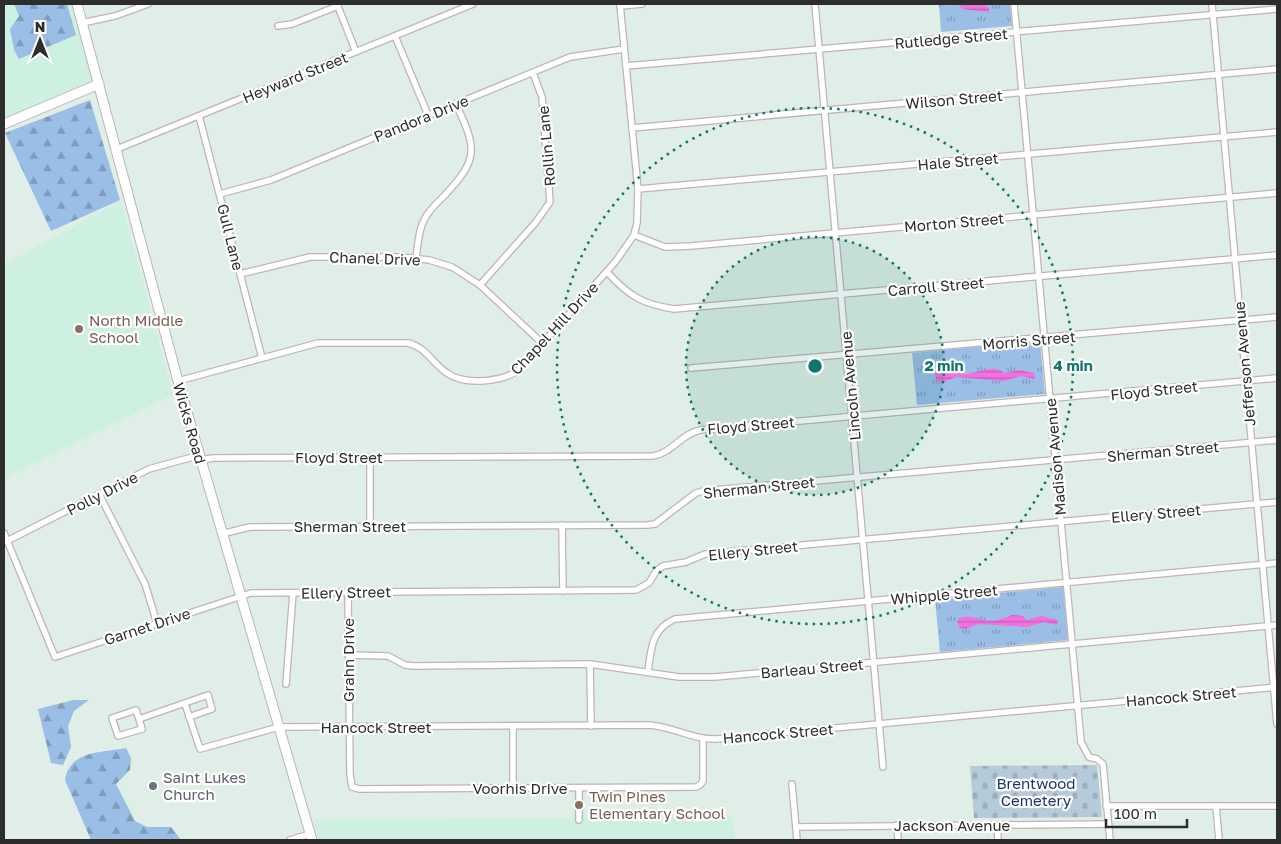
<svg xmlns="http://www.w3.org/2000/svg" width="1281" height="844" font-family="'Golos Text',sans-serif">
<defs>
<pattern id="grass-tufts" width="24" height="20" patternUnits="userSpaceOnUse" patternTransform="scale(1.25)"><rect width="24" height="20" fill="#9abee6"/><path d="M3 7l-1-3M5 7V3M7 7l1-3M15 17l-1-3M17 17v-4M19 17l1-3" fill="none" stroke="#7e9bbb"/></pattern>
<pattern id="forest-firs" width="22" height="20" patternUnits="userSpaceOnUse" patternTransform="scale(1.25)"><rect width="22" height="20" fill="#9abee6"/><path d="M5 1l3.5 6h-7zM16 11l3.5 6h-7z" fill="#7e9bbb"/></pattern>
<pattern id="cemetery-stones" width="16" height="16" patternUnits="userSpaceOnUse" patternTransform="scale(1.25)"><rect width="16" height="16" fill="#b6cbd9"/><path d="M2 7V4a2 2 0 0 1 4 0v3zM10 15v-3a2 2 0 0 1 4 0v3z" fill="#9dafbb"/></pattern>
<pattern id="water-rules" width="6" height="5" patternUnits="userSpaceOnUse" patternTransform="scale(1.25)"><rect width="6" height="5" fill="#f370e1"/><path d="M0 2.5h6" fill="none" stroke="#c55cb7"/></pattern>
</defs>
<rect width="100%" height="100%" fill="#dfeee6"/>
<g fill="#cef0e1">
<polygon points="4,4 81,4 101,82 4,123"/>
<polygon points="121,201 173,394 4,479 4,264"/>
<polygon points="573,793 584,793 585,818 732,816 735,840 319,840 313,820 573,818"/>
</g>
<g fill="url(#grass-tufts)">
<polygon points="939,4 1010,4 1012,26 941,32"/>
<polygon points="1040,341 1045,394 917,405 912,353"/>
<polygon points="1063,587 1068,640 940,652 935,599"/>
</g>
<g fill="url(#forest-firs)">
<polygon points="14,4 67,4 76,35 19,59 14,50 10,29 19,16"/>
<polygon points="90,100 120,200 51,231 5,133"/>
<polygon points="73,700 89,700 74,711 68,726 71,747 63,765 51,763 38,709"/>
<path d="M 126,748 L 131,758 L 130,770 L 116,784 L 135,821 L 147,827 L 171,827 L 181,840 L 91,840 L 65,780 C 70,750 101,753 126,748 Z"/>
</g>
<polygon fill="url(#cemetery-stones)" points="1097,765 1102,817 974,818 970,766"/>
<g fill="url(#water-rules)">
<polygon points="957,4 983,4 989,8 989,12 963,9"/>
<path d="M 944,369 C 951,371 958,373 965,374 C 977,374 994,363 1004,373 L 1019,370 L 1034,373 L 1035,376 L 1034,379 L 1021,376 L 1004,381 L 956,377 L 942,383 L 937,381 L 935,376 L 936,371 Z"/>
<path d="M 1012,615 L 1023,616 L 1027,620 L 1041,616 L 1057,620 L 1058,623 L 1056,625 L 1044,622 L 1027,627 L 979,624 L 965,629 L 960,628 L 957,622 L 959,618 C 969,615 974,618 984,620 C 994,622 1003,619 1012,615 Z"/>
</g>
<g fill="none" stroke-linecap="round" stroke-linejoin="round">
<g stroke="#c0b3b7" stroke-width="8">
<g id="street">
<polyline points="337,4 356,52"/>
<polyline points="815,4 883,767"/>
<polyline points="1014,4 1081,742 1089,757 1097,759 1103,764 1110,840"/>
<polyline points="1212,4 1277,724"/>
<polyline points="620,6 642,4"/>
<polyline points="82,23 115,16 148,4"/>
<polyline points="278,26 292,24 338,6"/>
<polyline points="395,36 428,115"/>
<polyline points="626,66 1277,9"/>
<polyline points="199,116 262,358"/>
<polyline points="632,128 1277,69"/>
<polyline points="117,149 473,4"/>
<polyline points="638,189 1277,132"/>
<polyline points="220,194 271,180 570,57 624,49"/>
<polyline points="634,235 665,247 691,246 1277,193"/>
<path d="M 416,258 C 418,245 418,231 424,220 C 428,211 437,203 444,196 C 479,159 477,149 456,104"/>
<path d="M 607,272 C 629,296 642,304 674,309 L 1277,255"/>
<polyline points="240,274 310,257 400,257 429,260 452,267 480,285 542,343"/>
<polyline points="480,285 536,222 550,202 542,97 533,73"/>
<polyline points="691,368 1277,317"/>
<path d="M 178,381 L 318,343 L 408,343 C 426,347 432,363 447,373 C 465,386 504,382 520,369 L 616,261 L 634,235 L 637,223 L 638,189 L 620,4"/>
<polyline points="370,457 370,525"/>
<path d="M 201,460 L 213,458 L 653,456 C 672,453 681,434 700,430 L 1277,378"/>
<polyline points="99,494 145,584 157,623"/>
<polyline points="562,525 563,591"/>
<polyline points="4,533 55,657 251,593 636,590 649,583 656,571 663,566 686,562 705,554 1277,502"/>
<polyline points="221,534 250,527 647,525 655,524 696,493 703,491 1277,440"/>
<polyline points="7,541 149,469 200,455"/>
<polyline points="348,592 350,774 352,787 359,789 696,787 700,785 703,781 703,740"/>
<polyline points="348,655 388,656 405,665 414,666 590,664 679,677 715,677 1277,625"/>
<polyline points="590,664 591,726"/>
<path d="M 648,672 C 651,650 651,629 675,619 L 1277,563"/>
<polyline points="286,684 293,593"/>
<path d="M 185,704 L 200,749 L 279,727 L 648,725 C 672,726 693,740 717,739 L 1277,687"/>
<polyline points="139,719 142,729 118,736 112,718 136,710 139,719 208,695 212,709 189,717"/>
<polyline points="792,784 797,840"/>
<polyline points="513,788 513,727"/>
<polyline points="579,788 579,820"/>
<polyline points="1106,806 1277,806"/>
<polyline points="1216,806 1219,840"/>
<polyline points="897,825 898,840"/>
<polyline points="997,825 998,840"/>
<polyline points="796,827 1108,824"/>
<polyline points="290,840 310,834"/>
</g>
</g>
<g stroke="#c0b3b7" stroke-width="11">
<g id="secondary">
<polyline points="77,4 178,381 312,840"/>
<polyline points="4,124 99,84"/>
</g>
</g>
<use href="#street" stroke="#fff" stroke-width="5.5"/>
<use href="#secondary" stroke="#fff" stroke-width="9"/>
</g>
<circle cx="815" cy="366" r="129" fill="#0f766e" fill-opacity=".12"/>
<g fill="none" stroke="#0f766e" stroke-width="2.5" stroke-dasharray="2.5 5">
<circle cx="815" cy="366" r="129"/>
<circle cx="815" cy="366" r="258"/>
</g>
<g fill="#8d6e63" stroke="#fff" stroke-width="2">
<circle cx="79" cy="329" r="5"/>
<circle cx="579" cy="805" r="5"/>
</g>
<circle fill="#6b7280" stroke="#fff" stroke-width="2" cx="153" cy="786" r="5"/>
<g text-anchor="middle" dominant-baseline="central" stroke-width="4.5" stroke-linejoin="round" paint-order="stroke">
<g font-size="15" fill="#2d2d2d" stroke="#fff">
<text transform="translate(951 38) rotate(-5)">Rutledge Street</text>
<text transform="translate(295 77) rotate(-22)">Heyward Street</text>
<text transform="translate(954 99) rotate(-5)">Wilson Street</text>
<text transform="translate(421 118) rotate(-22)">Pandora Drive</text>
<text transform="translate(546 146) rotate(-95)">Rollin Lane</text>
<text transform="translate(958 161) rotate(-5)">Hale Street</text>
<text transform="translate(954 222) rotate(-5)">Morton Street</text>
<text transform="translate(231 237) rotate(76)">Gull Lane</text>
<text transform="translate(375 258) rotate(2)">Chanel Drive</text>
<text transform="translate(936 286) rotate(-5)">Carroll Street</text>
<text transform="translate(554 328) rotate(-47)">Chapel Hill Drive</text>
<text transform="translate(1029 340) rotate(-5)">Morris Street</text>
<text transform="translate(1244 364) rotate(-95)">Jefferson Avenue</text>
<text transform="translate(850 386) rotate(-95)">Lincoln Avenue</text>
<text transform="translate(1154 390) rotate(-6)">Floyd Street</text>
<text transform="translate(190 423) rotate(74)">Wicks Road</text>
<text transform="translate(751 425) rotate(-5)">Floyd Street</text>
<text transform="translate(1163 451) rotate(-5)">Sherman Street</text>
<text x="339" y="457">Floyd Street</text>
<text transform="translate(1055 457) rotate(-95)">Madison Avenue</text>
<text transform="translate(759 487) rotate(-6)">Sherman Street</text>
<text transform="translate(102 493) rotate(-27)">Polly Drive</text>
<text transform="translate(1156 513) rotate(-5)">Ellery Street</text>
<text x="350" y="526">Sherman Street</text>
<text transform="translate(753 550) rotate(-6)">Ellery Street</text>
<text transform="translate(346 592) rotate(-1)">Ellery Street</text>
<text transform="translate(944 594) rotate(-5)">Whipple Street</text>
<text transform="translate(147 626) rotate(-18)">Garnet Drive</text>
<text transform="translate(348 660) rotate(-90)">Grahn Drive</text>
<text transform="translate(812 668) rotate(-5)">Barleau Street</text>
<text transform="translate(1181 696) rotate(-5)">Hancock Street</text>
<text x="376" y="727">Hancock Street</text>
<text transform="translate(778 733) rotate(-5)">Hancock Street</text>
<text x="520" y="788">Voorhis Drive</text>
<text x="952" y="825">Jackson Avenue</text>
</g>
<g font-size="15" fill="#785e54" stroke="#fff" text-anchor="start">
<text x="89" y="320">North Middle<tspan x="89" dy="17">School</tspan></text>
<text x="589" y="796">Twin Pines<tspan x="589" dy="17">Elementary School</tspan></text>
</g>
<g font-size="15" fill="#5b616d" stroke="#fff" text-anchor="start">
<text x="163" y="777">Saint Lukes<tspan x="163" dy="17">Church</tspan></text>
</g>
<g font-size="15" fill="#19356e" stroke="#fff">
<text x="1036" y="783">Brentwood<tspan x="1036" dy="17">Cemetery</tspan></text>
</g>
</g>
<circle cx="815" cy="366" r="8" fill="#0f766e" stroke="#fff" stroke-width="2.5"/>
<g font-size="15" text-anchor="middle" font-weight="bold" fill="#0f766e" stroke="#fff" stroke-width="4.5" stroke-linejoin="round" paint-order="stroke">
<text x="944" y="371">2 min</text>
<text x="1073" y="371">4 min</text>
</g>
<rect width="1281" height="844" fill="none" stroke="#2d2d2d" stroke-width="10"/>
<g transform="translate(40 40)" stroke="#ffffff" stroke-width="4" paint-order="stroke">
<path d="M0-4L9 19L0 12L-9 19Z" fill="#2d2d2d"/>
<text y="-8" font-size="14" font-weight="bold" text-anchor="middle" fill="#2d2d2d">N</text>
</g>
<path d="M1106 819v8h81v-8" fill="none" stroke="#2d2d2d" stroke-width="2.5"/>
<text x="1114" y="819" font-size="15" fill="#2d2d2d" stroke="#ffffff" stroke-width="4" paint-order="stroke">100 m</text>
</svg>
